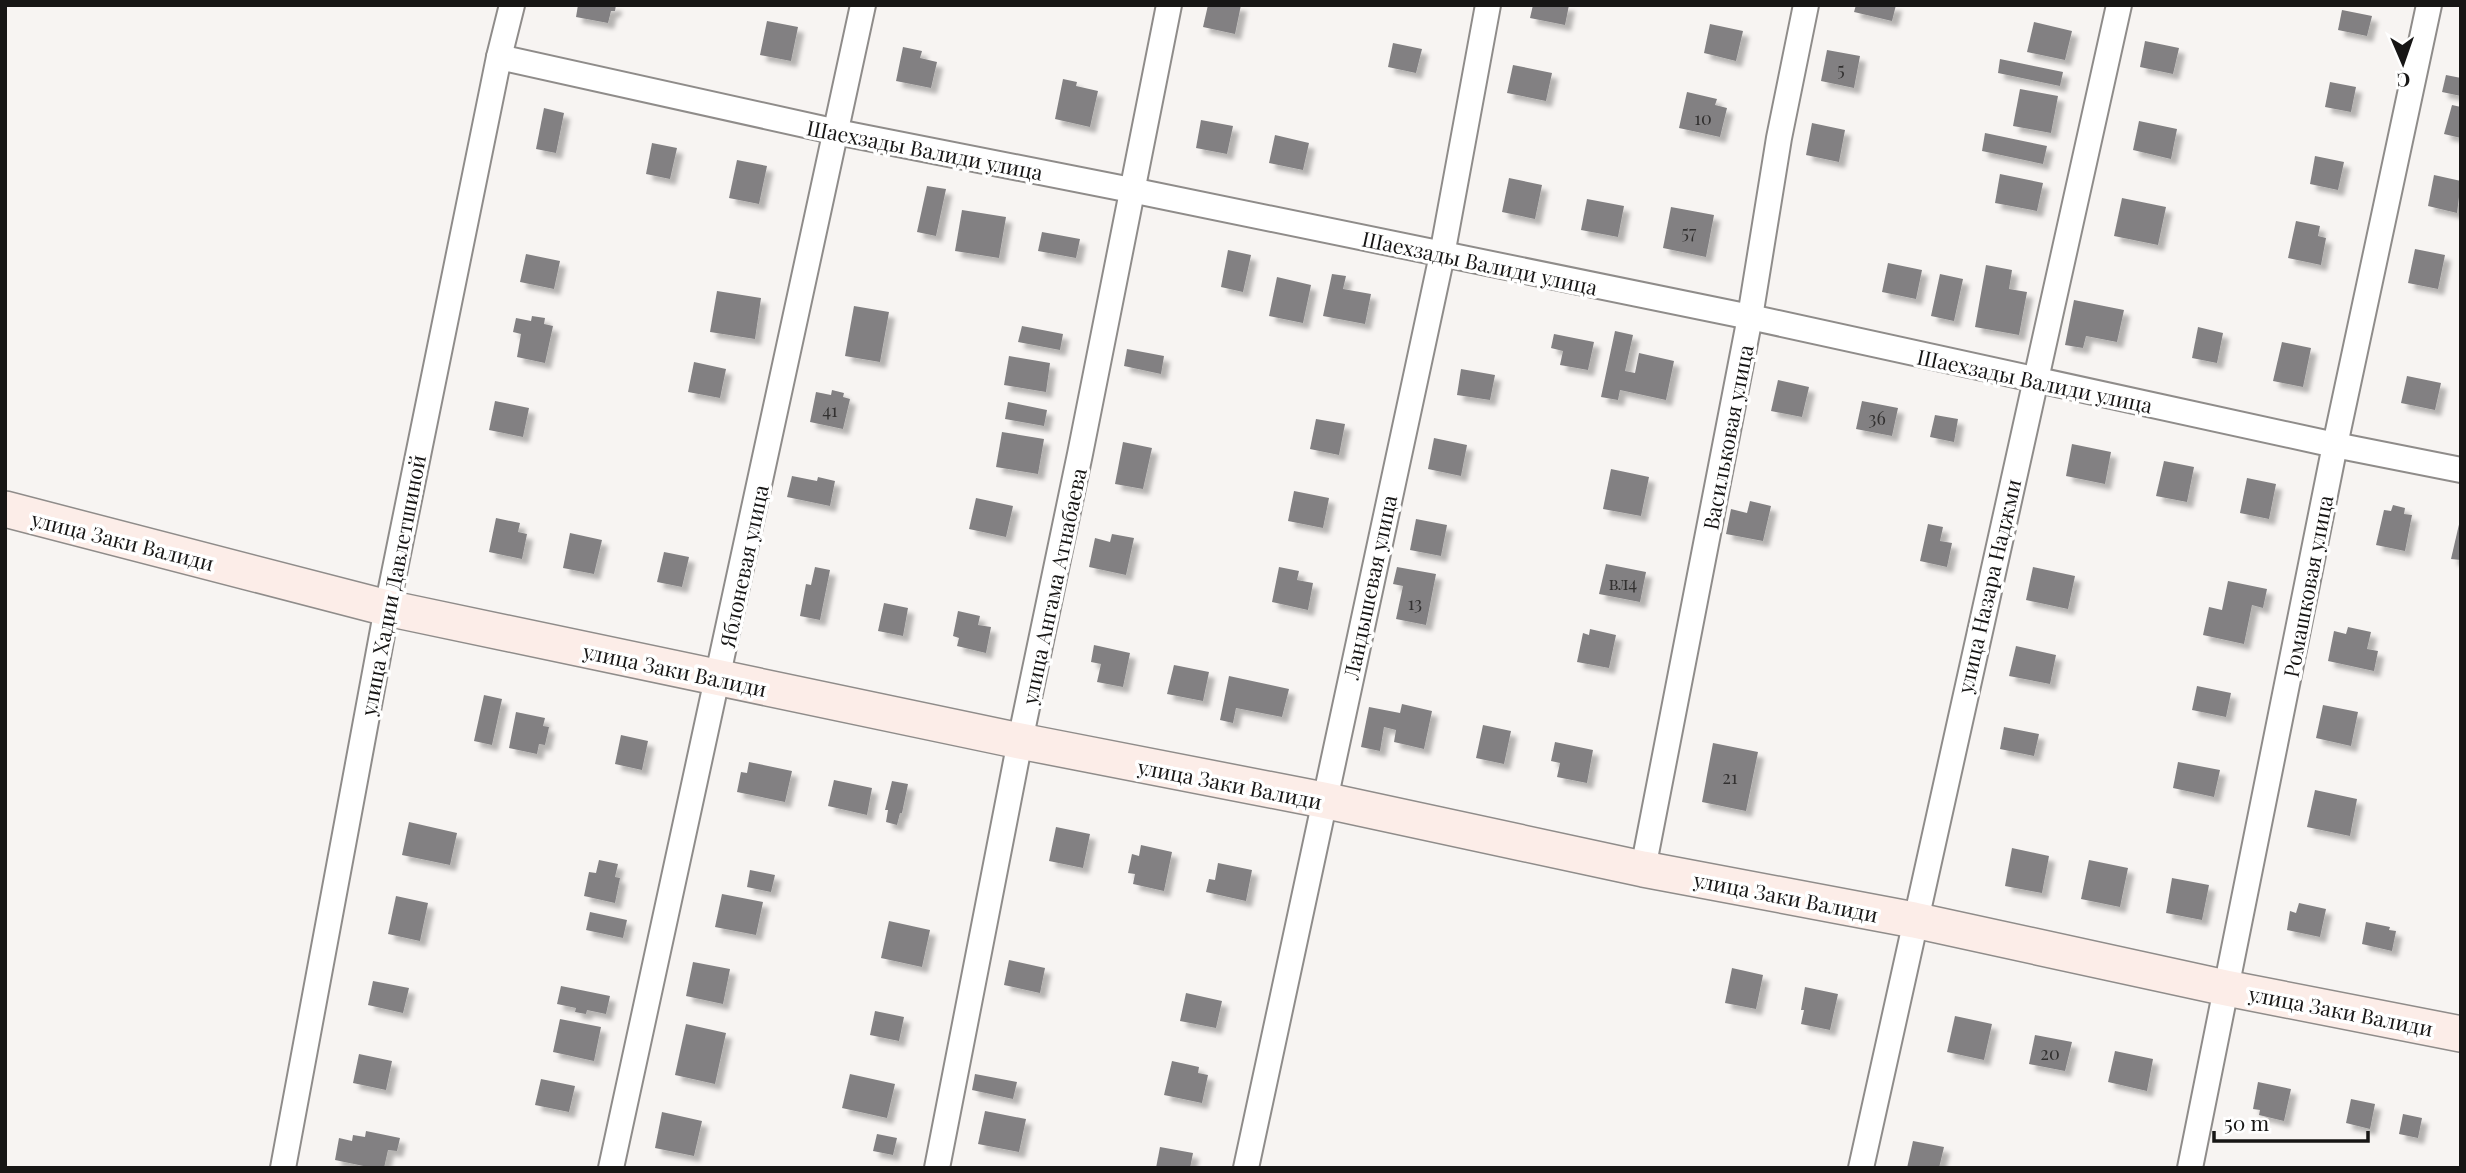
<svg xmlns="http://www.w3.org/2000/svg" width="2466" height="1173" font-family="'Playfair Display',serif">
<defs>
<filter id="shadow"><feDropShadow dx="6" dy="6" stdDeviation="2" flood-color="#0004"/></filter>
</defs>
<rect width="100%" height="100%" fill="#f7f4f2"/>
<g fill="#828082" filter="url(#shadow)">
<polygon points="578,5 616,5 615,11 611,11 608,23 576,17"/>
<polygon points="1208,5 1241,5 1235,34 1203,27"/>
<polygon points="1533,5 1569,5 1565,25 1530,18"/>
<polygon points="1856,5 1896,5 1892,21 1854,12"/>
<polygon points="2342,10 2372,16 2367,36 2338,30"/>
<polygon points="767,21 798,27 791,61 760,55"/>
<polygon points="2034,22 2072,31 2065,60 2027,52"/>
<polygon points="1710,24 1743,31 1736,61 1704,53"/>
<polygon points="2145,41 2179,48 2173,74 2140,67"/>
<polygon points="1393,43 1422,49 1416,73 1388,67"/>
<polygon points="903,47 922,51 920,58 937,62 931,88 896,81"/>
<polygon points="1827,50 1860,56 1854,88 1821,81"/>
<polygon points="2000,59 2063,72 2060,86 1998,73"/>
<polygon points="1513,65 1552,73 1546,101 1507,93"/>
<polygon points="2446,75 2461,78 2461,96 2442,92"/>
<polygon points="1063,79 1077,82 1076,86 1098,91 1090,127 1055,119"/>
<polygon points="2330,82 2356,87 2351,112 2325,107"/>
<polygon points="2020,89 2058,96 2051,133 2013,126"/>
<polygon points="1687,92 1717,99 1715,105 1727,108 1720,137 1679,128"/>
<polygon points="2452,105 2461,107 2461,138 2444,134"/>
<polygon points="544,108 564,113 556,153 536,149"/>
<polygon points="1201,120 1233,126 1227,154 1196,148"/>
<polygon points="2139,121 2177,129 2171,159 2133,150"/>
<polygon points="1812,123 1845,130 1839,162 1806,155"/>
<polygon points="1985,133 2047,146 2043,164 1982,151"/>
<polygon points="1275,135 1309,143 1303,170 1269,163"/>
<polygon points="652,143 677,148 670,179 646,174"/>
<polygon points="2315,156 2344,162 2338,190 2310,184"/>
<polygon points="737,160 767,166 759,204 729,198"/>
<polygon points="2000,174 2043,183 2037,211 1995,203"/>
<polygon points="2434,175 2461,181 2457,213 2428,206"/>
<polygon points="1509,178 1542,185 1535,219 1502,212"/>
<polygon points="927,186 946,189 936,236 917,232"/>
<polygon points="2122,198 2166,207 2158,245 2114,236"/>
<polygon points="1587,199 1624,206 1618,237 1581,230"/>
<polygon points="1671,207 1714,215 1706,257 1663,248"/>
<polygon points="962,210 1006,217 999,258 955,251"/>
<polygon points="2296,221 2320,226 2318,236 2326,238 2321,265 2288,258"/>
<polygon points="1042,232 1080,239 1076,258 1038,251"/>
<polygon points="2415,249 2445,255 2438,289 2408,283"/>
<polygon points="1228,250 1251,255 1243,292 1221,287"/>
<polygon points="526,254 560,261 554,289 520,282"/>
<polygon points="1888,263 1922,270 1916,299 1882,292"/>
<polygon points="1986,265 2012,270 2009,289 2027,292 2019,335 1975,327"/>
<polygon points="1332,274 1346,276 1343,289 1371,294 1365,324 1323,316"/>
<polygon points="1940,274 1963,279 1954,321 1931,316"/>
<polygon points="1277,277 1311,285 1303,323 1269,316"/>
<polygon points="717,291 761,298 755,339 710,332"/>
<polygon points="2074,300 2124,310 2117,342 2086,336 2083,348 2065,345"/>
<polygon points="854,306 889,312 880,362 845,356"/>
<polygon points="532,316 545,318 544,324 553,326 545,363 517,357 521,334 513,332 516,318 531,321"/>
<polygon points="1022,326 1063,334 1060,350 1018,342"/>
<polygon points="2198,327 2223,333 2217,363 2192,358"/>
<polygon points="1615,331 1633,335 1625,371 1635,373 1639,353 1674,361 1666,400 1620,390 1618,400 1601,397"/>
<polygon points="1554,334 1594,342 1588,370 1560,365 1563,351 1551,348"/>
<polygon points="2282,342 2311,348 2303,387 2273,381"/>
<polygon points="1127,349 1164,356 1161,374 1124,366"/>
<polygon points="1009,356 1050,363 1046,392 1004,385"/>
<polygon points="694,362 726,369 720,398 688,392"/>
<polygon points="1461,369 1495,375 1490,400 1457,395"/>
<polygon points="2407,376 2441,383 2435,410 2401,403"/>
<polygon points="1778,380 1809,387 1802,417 1771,411"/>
<polygon points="832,390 844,393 843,397 850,399 843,429 810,422 816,392 831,395"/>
<polygon points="495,401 529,408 523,437 489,430"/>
<polygon points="1862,401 1898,408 1892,436 1856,429"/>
<polygon points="1008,402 1047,410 1044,426 1005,419"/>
<polygon points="1935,415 1958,419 1954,442 1930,437"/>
<polygon points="1316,419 1345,424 1339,455 1310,449"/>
<polygon points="1002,432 1044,439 1038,474 996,467"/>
<polygon points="1434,438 1467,445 1461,476 1428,469"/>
<polygon points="1123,442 1152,448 1143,489 1115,484"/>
<polygon points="2072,444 2111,452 2105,484 2066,476"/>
<polygon points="2164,461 2194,467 2187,502 2156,496"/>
<polygon points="1611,469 1649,477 1641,516 1603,509"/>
<polygon points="792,476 817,481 818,477 835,481 830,506 787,497"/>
<polygon points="2247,478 2276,484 2269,519 2240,513"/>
<polygon points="1294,491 1329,498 1323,528 1288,521"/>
<polygon points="976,498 1013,506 1006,537 969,529"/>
<polygon points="1750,501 1771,506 1763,541 1726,534 1731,509 1747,513"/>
<polygon points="2393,505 2405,508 2404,514 2412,515 2405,551 2376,545 2384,510 2391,511"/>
<polygon points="496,518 520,523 518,532 527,534 522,559 489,552"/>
<polygon points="1416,519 1447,525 1441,556 1410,550"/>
<polygon points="2460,520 2461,520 2461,560 2451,559"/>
<polygon points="1928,524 1943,527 1940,541 1952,543 1947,567 1920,561"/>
<polygon points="570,533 602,540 594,574 563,568"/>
<polygon points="1112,534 1134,538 1126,575 1089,567 1095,538 1110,542"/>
<polygon points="664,552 689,557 682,587 657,582"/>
<polygon points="1606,564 1646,572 1640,602 1599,594"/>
<polygon points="815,567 830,570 820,620 800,616 806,584 811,585"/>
<polygon points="1279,567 1299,571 1297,580 1313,583 1308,610 1272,602"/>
<polygon points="1397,567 1436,574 1426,625 1396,619 1403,586 1393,584"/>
<polygon points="2033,567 2075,576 2068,609 2026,600"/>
<polygon points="2228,581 2267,589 2263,608 2252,605 2244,644 2203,635 2209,607 2222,610"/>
<polygon points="884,603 908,608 903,636 878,631"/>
<polygon points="958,611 980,616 978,625 991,627 986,653 957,646 959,638 953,636"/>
<polygon points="2348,627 2371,632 2367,649 2378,651 2374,671 2328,661 2334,631 2346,634"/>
<polygon points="1590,629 1616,635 1609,668 1577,662 1583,633 1589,635"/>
<polygon points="1094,645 1130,653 1123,687 1097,682 1101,664 1091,662"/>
<polygon points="2016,646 2056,655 2050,684 2009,676"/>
<polygon points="1174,665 1209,672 1203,701 1167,694"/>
<polygon points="1229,676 1289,689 1282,717 1236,708 1233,723 1220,720"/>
<polygon points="2197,686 2231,693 2226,717 2192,710"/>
<polygon points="484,695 502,699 492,745 474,741"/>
<polygon points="1402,704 1432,711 1424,749 1394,742 1396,730 1384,727 1380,751 1361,747 1369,707 1400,713"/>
<polygon points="2323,705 2358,712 2351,746 2316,738"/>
<polygon points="516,712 545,718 543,726 549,727 545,745 539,744 537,754 509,748"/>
<polygon points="1483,725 1511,731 1504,764 1476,758"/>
<polygon points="2004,727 2039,734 2034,756 2000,749"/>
<polygon points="621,735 648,741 642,770 615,764"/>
<polygon points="1555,742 1593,750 1587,783 1557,777 1560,763 1551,761"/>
<polygon points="1713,743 1758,752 1746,811 1702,802"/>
<polygon points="749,762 792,771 785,802 737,792 741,772 747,773"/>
<polygon points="2178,762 2220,770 2214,797 2173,788"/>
<polygon points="834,780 872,788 867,815 828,806"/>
<polygon points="892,781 908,784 902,813 900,813 897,825 886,822 888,810 885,810"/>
<polygon points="2315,790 2357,799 2350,836 2307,827"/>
<polygon points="409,822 457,833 450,865 402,855"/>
<polygon points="1056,827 1090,834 1083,868 1049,861"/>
<polygon points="1141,845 1172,852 1164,891 1133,884 1135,874 1128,873 1132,854 1139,856"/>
<polygon points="2012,848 2049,856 2042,893 2005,886"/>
<polygon points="599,860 618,864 615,877 620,878 615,903 584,896 589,872 596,873"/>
<polygon points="2089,860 2128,868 2120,907 2081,899"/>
<polygon points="1218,863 1252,870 1246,901 1206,892 1209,879 1215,880"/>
<polygon points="750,870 775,875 771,892 747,887"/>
<polygon points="2172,878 2209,885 2202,920 2166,913"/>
<polygon points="722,894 763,902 756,935 715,927"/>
<polygon points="396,896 428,903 420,941 388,934"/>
<polygon points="2299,903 2326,909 2320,937 2287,930 2290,911 2296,913"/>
<polygon points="590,912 627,920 623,938 586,930"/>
<polygon points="889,921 930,930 922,967 881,958"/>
<polygon points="2366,922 2390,927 2389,930 2396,931 2392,951 2362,944"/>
<polygon points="1009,960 1045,968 1040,993 1004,985"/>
<polygon points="693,962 730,969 723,1004 686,996"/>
<polygon points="1732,968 1763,975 1756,1009 1725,1003"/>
<polygon points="373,981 409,988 403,1013 368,1005"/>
<polygon points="561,986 610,996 606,1014 587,1010 586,1014 575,1012 576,1008 557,1004"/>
<polygon points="1805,987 1838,994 1830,1030 1801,1024 1804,1010 1801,1010"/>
<polygon points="1186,993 1222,1001 1216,1028 1180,1021"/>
<polygon points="875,1011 904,1017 899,1041 870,1035"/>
<polygon points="1955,1016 1992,1024 1984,1060 1947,1052"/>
<polygon points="560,1019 601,1027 594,1061 553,1052"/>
<polygon points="686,1024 726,1033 715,1084 675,1075"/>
<polygon points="2035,1035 2072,1042 2065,1071 2029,1064"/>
<polygon points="2115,1051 2153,1059 2147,1091 2108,1082"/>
<polygon points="359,1054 392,1061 386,1090 353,1083"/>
<polygon points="1172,1061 1199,1067 1198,1073 1208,1075 1202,1103 1164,1095"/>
<polygon points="850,1074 895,1084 887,1118 842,1108"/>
<polygon points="975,1074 1017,1082 1013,1099 972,1090"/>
<polygon points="541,1079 575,1086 569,1112 535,1105"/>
<polygon points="2258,1082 2291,1089 2284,1121 2259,1115 2260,1110 2253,1109"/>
<polygon points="2351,1099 2375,1104 2370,1129 2346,1123"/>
<polygon points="985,1111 1026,1119 1019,1152 978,1144"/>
<polygon points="662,1112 702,1121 694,1156 655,1148"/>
<polygon points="2403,1114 2422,1118 2418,1138 2399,1134"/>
<polygon points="366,1131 400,1138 397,1151 388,1150 384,1168 373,1168 335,1160 339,1138 352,1141 353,1135 365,1137"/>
<polygon points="877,1134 897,1138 893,1155 873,1151"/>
<polygon points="1913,1141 1944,1147 1939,1168 1907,1168"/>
<polygon points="1160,1147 1193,1153 1190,1168 1156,1168"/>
</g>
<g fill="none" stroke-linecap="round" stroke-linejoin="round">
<g stroke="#8f8c8a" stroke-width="28">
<g id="street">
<polyline points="499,57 837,132 1131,190 1750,317 2335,445 2461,470"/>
<polyline points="1643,869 1750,317 1779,138 1806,5"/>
<polyline points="283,1168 387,608 499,57 512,5"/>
<polyline points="611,1168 863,5"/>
<polyline points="937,1168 1020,741 1080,454 1169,5"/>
<polyline points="1246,1168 1442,255 1488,5"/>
<polyline points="1861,1168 2119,5"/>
<polyline points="2190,1168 2335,445 2429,5"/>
</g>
</g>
<g stroke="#8f8c8a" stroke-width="38">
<polyline id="secondary" points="5,509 387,608 1020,741 1323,800 1643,869 1914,920 2226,988 2461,1034"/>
</g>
<use href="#street" stroke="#fff" stroke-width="24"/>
<use href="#secondary" stroke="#fcede8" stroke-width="35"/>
</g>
<g text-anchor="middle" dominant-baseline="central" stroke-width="7" stroke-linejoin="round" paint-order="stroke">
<g font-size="18" fill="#323030">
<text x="1841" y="69">5</text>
<text x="1703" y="118">10</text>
<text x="1689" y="232">57</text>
<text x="830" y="410">41</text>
<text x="1877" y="418">36</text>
<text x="1623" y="583">вл4</text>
<text x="1415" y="603">13</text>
<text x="1730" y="777">21</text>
<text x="2050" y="1053">20</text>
</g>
<g font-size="21" fill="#171615" stroke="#fff">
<text transform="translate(925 149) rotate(11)">Шаехзады Валиди улица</text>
<text transform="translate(1480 262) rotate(12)">Шаехзады Валиди улица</text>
<text transform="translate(2035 380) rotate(12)">Шаехзады Валиди улица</text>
<text transform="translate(1727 437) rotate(-79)">Васильковая улица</text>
<text transform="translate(123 540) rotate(14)">улица Заки Валиди</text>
<text transform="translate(743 566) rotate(-78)">Яблоневая улица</text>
<text transform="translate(392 585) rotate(-79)">улица Хадии Давлетшиной</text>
<text transform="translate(1053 586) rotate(-78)">улица Ангама Атнабаева</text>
<text transform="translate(1988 586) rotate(-77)">улица Назара Наджми</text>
<text transform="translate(2307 586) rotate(-79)">Ромашковая улица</text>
<text transform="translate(1369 587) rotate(-78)">Ландышевая улица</text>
<text transform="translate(675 669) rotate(12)">улица Заки Валиди</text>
<text transform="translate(1230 783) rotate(11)">улица Заки Валиди</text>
<text transform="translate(1786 896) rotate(11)">улица Заки Валиди</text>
<text transform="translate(2341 1010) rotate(11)">улица Заки Валиди</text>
</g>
</g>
<rect width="2466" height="1173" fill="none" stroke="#171615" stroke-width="14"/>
<g transform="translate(2403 63) rotate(178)" stroke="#ffffff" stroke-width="5" paint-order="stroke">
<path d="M0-5L12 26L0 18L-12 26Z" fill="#171615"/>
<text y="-10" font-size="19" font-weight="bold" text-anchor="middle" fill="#171615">С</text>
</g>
<path d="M2214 1131v10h154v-10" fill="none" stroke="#171615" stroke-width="3.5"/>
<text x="2224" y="1131" font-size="21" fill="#171615" stroke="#ffffff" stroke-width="5" paint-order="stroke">50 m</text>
</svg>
